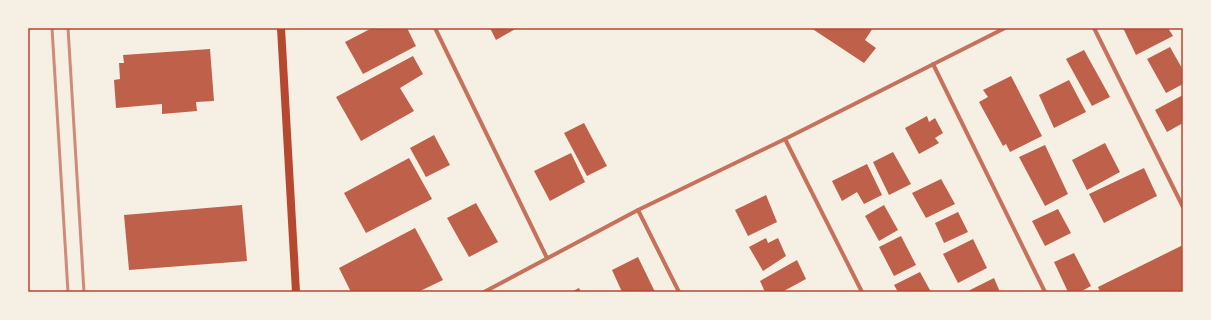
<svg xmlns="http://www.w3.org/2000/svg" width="1211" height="320" font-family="Arial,sans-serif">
<rect width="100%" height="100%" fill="#f6efe4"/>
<g fill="#bf614a">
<polygon points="372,28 407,28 416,46 363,74 345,42"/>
<polygon points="490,28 517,28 496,40"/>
<polygon points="811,28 873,28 865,40 876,48 864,63"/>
<polygon points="1123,28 1168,28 1173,36 1136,55"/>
<polygon points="1170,47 1183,70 1183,84 1166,93 1147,59"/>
<polygon points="210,49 214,101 196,102 197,111 162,114 162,104 116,108 114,80 120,79 119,63 124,63 123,55"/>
<polygon points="1084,50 1110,97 1092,106 1066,59"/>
<polygon points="413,56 423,74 400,88 414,111 361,141 336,97"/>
<polygon points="1011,76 1042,136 1010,152 1006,144 1003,146 979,102 988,97 983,90"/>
<polygon points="1069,80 1086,112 1054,128 1039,95"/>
<polygon points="1183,95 1183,123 1167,132 1155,110"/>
<polygon points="927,116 929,122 935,118 943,133 935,138 939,143 919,154 905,128"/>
<polygon points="584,123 607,166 587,176 564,133"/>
<polygon points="434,135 450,165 426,177 410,148"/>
<polygon points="1105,143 1120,172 1087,190 1072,160"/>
<polygon points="1045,145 1068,194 1045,206 1019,157"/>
<polygon points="893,152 911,184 889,195 873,162"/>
<polygon points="571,153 585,182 550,201 534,171"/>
<polygon points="409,158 432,199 366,233 344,193"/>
<polygon points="867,164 882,195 864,204 857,192 842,201 832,181"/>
<polygon points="1144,168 1157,196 1104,223 1089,194"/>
<polygon points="941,179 955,204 926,218 912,193"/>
<polygon points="766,195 777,222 748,236 735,210"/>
<polygon points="476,203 498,242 469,257 447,218"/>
<polygon points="242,205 247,261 129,270 124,215"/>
<polygon points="884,205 898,230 879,241 865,216"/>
<polygon points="1058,209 1071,233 1045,246 1032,221"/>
<polygon points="958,212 968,232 944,243 935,223"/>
<polygon points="415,228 443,280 418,292 351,292 339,268"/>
<polygon points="901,236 916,265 894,276 879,247"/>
<polygon points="766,238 768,243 778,238 786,256 763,271 749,247"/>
<polygon points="973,239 987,268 958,283 943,254"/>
<polygon points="1181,246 1183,250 1183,291 1100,292 1098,287"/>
<polygon points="1074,253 1091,286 1080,292 1068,292 1054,262"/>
<polygon points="638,257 655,292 622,292 612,270"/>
<polygon points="797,260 806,279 782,292 765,292 760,281"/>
<polygon points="920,272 931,292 898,292 894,285"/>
<polygon points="994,278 1000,292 966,292"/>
<polygon points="579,288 581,292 571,292"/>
</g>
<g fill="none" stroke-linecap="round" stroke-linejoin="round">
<g stroke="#c5725c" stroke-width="4">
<polyline points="435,28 547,258"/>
<polyline points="1094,28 1183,207"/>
<polyline points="933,64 1045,292"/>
<polyline points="785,139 862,292"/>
<polyline points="638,210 679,292"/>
<polyline points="484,292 638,210 785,139 1005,28"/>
</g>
<polyline stroke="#b5482f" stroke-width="8" points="281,28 296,292"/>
<g stroke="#cf8b77" stroke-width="3">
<polyline points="52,28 68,292"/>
<polyline points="68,28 84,292"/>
</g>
</g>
<rect width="1211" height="320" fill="none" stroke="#f6efe4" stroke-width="58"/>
<rect x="29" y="29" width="1153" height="262" fill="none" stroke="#b5482f" stroke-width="1.5"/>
</svg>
